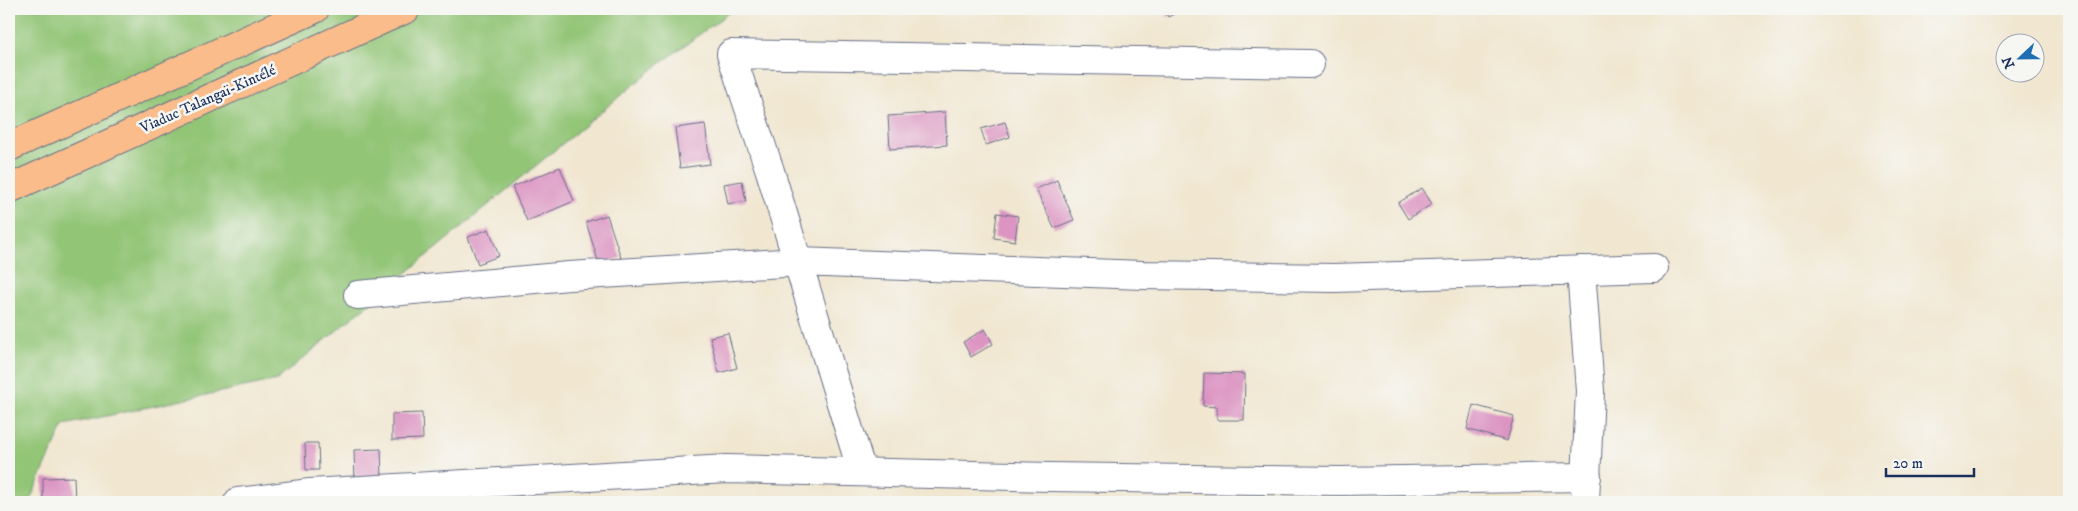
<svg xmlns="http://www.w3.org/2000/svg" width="2078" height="511" font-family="'IM FELL DW Pica',serif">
<rect width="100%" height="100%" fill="#f6f6f2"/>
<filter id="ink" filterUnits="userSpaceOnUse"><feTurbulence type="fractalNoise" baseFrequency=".02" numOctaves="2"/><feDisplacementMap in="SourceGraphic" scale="10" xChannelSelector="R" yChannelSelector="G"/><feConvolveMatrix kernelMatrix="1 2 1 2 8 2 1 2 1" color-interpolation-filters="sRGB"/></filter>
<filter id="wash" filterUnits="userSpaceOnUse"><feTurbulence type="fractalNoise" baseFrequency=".0096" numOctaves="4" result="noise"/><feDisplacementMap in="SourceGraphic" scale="20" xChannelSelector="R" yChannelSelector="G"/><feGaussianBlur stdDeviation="1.12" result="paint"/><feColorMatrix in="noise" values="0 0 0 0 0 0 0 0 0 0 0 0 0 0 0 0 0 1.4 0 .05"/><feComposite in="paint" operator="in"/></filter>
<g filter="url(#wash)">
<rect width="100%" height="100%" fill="#f1e7d1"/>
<polygon fill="#92c576" stroke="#567a6a" points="9,9 734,9 654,68 277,380 64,425 29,502 9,502"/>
<g id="blocks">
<g fill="#dc94c2">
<polygon points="1163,9 1184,9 1168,17"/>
<polygon points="945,112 947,145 890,149 888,116"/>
<polygon points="1005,122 1010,137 986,145 981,129"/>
<polygon points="705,124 710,164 680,168 675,128"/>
<polygon points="560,167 574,201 527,221 512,187"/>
<polygon points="1057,180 1074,220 1054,228 1036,189"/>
<polygon points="742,181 746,201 728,204 724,184"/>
<polygon points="1422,188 1432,204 1408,219 1398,203"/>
<polygon points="997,213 1018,216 1015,241 994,238"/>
<polygon points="607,215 621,258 599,264 586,222"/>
<polygon points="489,229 499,256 478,264 468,237"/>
<polygon points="985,329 993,344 971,357 963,342"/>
<polygon points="728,333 737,368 719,373 710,337"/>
<polygon points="1204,373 1245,374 1244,420 1217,420 1217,407 1203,406"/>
<polygon points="1473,405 1514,416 1507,441 1467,429"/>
<polygon points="422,413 423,439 392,440 392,414"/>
<polygon points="305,443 318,443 319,470 306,470"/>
<polygon points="381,449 382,479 355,480 354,450"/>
<polygon points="74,477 75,502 43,502 43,478"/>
</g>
</g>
</g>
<g filter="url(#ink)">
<use href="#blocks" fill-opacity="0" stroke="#666f86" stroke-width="1"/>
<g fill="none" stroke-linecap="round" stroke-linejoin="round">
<g stroke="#666f86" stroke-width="30">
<g id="street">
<polyline points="1581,270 1590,391 1585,502"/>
<polyline points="358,295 569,276 799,262 1143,275 1335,278 1654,268"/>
<polyline points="862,472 770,171 731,54 1310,64"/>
<polyline points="238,502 310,493 727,469 1050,477 1339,481 1587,477"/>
</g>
</g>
<g stroke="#666f86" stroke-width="30">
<g id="highway">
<polyline points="9,147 315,9"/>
<polyline points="9,189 406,9"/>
</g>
</g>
<use href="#street" stroke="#fff" stroke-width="28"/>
<use href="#highway" stroke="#f9bc8a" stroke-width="28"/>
</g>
</g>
<g text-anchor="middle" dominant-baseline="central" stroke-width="5" stroke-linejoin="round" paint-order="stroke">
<g font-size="15" fill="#1b2f5e" stroke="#f6f6f2">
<text transform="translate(208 99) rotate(-24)">Viaduc Talangaï-Kintélé</text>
</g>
</g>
<rect width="2078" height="511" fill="none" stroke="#f6f6f2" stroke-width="30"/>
<g transform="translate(2020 58) rotate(248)"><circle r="24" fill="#f6f6f2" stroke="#9ea6b7"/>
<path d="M0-4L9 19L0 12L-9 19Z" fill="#1f6fb2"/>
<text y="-8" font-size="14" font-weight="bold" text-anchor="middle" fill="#1b2f5e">N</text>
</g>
<path d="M1886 468v8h88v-8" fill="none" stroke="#1b2f5e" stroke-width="2.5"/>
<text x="1893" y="468" font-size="15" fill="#1b2f5e" stroke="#f6f6f2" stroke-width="4" paint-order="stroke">20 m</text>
</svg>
